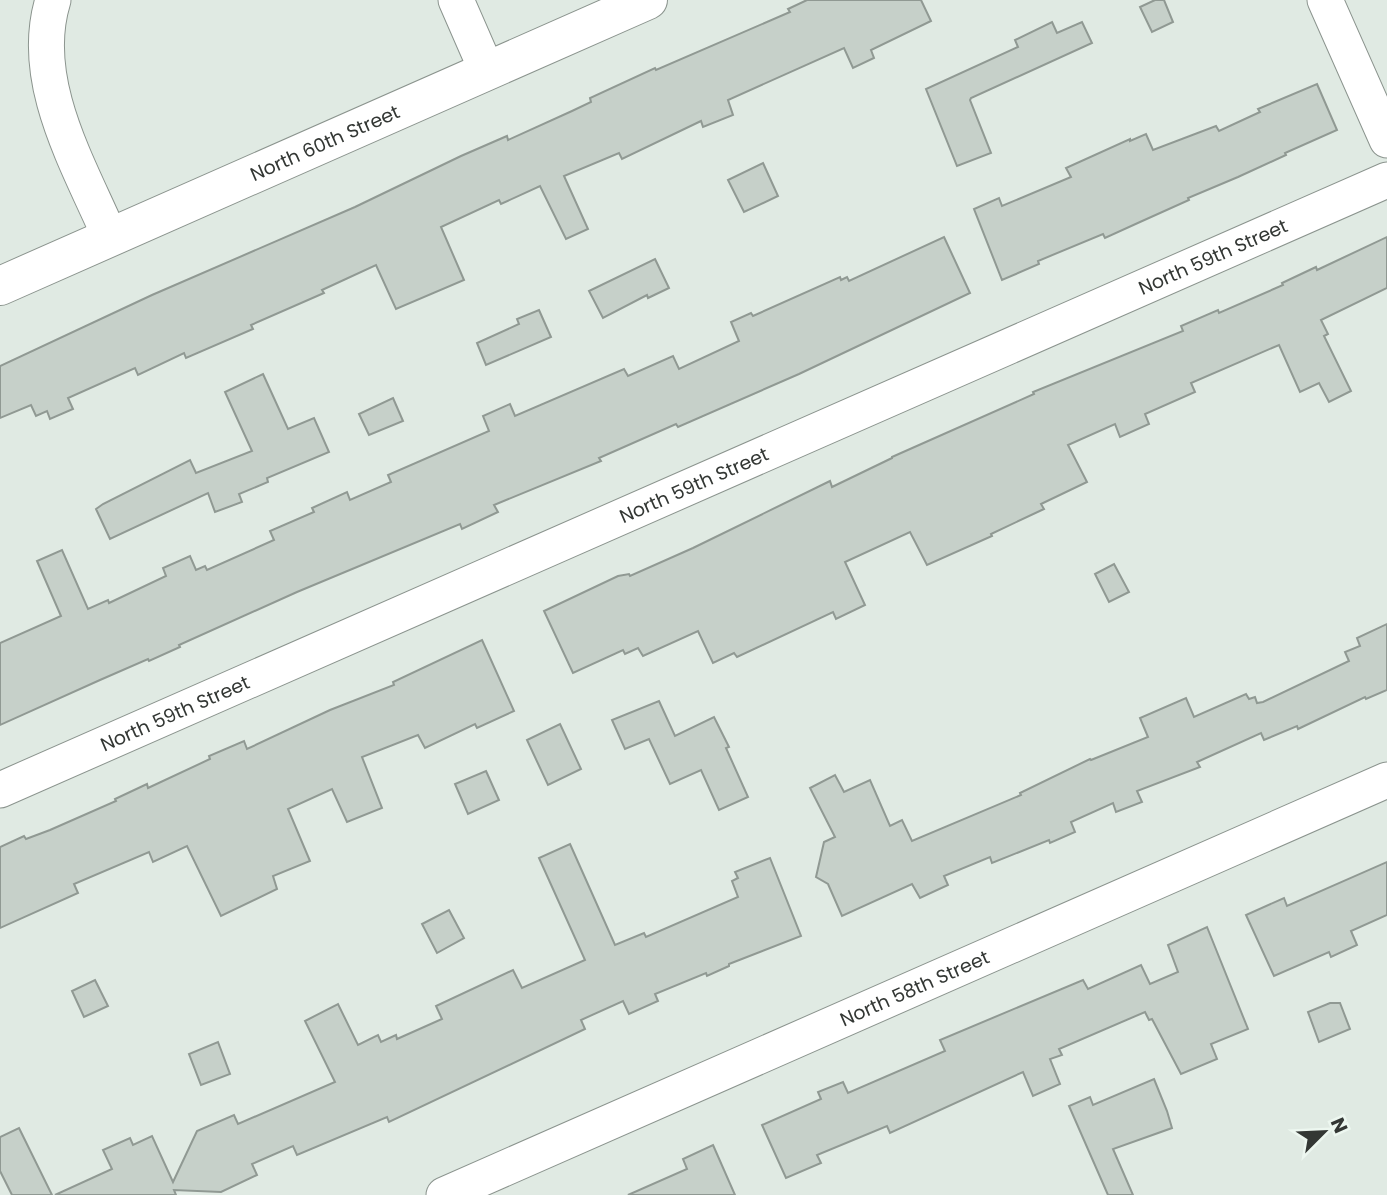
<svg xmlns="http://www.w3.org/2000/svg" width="1387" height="1195" font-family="Poppins,sans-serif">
<rect width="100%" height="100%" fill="#e0eae3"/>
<g fill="#c6d0c9" stroke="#909993" stroke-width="2">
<polygon points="807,0 921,0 931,21 871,50 874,58 853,68 844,48 728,100 733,115 703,127 701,121 622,159 619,153 564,176 588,229 566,239 540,186 501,204 499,200 441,227 464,280 396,309 376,265 322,290 324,293 251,325 253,329 186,358 184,353 138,375 135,368 68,398 73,409 50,419 47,411 36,416 31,405 0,418 0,366 152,295 355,207 461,156 507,136 508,140 572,111 591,102 590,98 655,68 656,70 790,12 788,9"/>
<polygon points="1155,0 1164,0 1173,22 1152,32 1140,7"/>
<polygon points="1052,22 1057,33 1082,22 1092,43 971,98 970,100 991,153 957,166 926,89 1018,47 1015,40"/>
<polygon points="1317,84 1337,130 1285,153 1286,155 1238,177 1188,198 1189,200 1140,222 1105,238 1103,234 1038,261 1039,264 1002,280 974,209 999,198 1002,206 1071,177 1066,168 1130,139 1130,141 1146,134 1153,150 1216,126 1219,131 1260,112 1258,109"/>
<polygon points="763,163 778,196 744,212 728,180"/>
<polygon points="944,237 970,293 799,374 678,427 676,424 599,458 601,461 494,505 498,512 462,529 460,524 297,592 179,645 180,647 149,661 148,659 100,680 0,725 0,643 61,616 37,561 62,550 88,609 108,600 109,603 166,576 163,568 190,556 196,570 205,566 207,570 274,540 270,531 314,512 312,508 347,492 350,500 391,482 388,475 489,431 483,416 510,404 515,416 624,369 628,376 673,356 679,369 739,341 731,322 751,313 753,316 840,277 841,280 847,277 849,281"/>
<polygon points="1387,237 1387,288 1321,320 1328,334 1324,336 1351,391 1329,402 1319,383 1300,392 1279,345 1191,383 1195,392 1145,414 1149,424 1120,437 1115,424 1068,445 1087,482 1041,504 1044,509 991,534 992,536 927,565 910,532 845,562 865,605 836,619 833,612 737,657 734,653 713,663 698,631 643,656 638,648 625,654 623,650 573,673 544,611 618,576 629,574 630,576 693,548 830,481 832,487 892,458 892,457 1034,394 1033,392 1183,331 1181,326 1218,310 1219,313 1283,285 1282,283 1316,267 1317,270"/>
<polygon points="655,259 669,288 648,298 647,295 603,318 589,291"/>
<polygon points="539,310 551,337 486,365 477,343 519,324 517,319"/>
<polygon points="263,374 288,429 314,418 329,452 267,478 268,482 239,494 242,502 215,512 208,493 110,539 96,509 103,504 190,460 196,473 252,451 225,392"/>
<polygon points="393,398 403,421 369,435 359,414"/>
<polygon points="1114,564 1129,592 1109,602 1095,574"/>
<polygon points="1387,624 1387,690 1366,699 1365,697 1298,729 1297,726 1264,740 1261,733 1197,762 1200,767 1137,791 1142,802 1116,812 1113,803 1071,822 1075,832 1050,843 1049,840 992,863 990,857 944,876 948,885 920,898 912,884 842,916 828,884 816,877 824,842 835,837 810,788 835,775 844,792 870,780 890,826 902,820 912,841 1021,795 1020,793 1090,759 1091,760 1148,737 1140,718 1186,698 1194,717 1246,694 1249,699 1255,697 1257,703 1263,702 1349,661 1345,652 1360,646 1357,638"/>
<polygon points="482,640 514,711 477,728 475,724 425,748 418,735 362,757 382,808 347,822 332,789 288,809 310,861 273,876 277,889 221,916 187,846 153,862 149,852 74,884 78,893 0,928 0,847 24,836 26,839 50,830 116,801 115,799 147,784 148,788 210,759 209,756 244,741 247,749 330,710 394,685 393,682"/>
<polygon points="659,701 675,736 714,717 729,747 726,748 748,797 719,810 701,770 670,784 649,739 625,749 612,720"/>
<polygon points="560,724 581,769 548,785 527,740"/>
<polygon points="486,771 499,800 468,814 455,784"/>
<polygon points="570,844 615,945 644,933 646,937 738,897 732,881 738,878 735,872 770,858 801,936 729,964 729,966 707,976 706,973 655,994 658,1001 629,1014 623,1001 581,1020 585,1029 389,1122 387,1117 297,1155 293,1146 252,1164 257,1175 221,1192 174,1190 176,1195 55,1195 112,1169 103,1150 130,1138 133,1145 152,1136 173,1182 197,1131 234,1115 238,1124 335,1082 305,1021 338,1004 358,1045 378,1035 381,1042 396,1035 397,1039 442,1019 436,1006 513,970 522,988 585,960 539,858"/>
<polygon points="1387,862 1387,915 1351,931 1357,945 1331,957 1329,952 1274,976 1246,915 1284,898 1287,906"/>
<polygon points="449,910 464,938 437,953 422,924"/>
<polygon points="1207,927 1248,1029 1211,1044 1217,1059 1181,1074 1152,1019 1149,1020 1145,1012 1059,1049 1062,1055 1050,1059 1060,1084 1033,1096 1023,1072 890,1133 887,1126 817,1155 821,1163 786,1178 762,1125 821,1099 818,1092 843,1082 848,1093 945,1051 940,1040 1083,980 1088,989 1141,965 1150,984 1178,972 1168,945"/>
<polygon points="95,980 108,1006 84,1017 72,991"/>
<polygon points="1330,1003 1340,1003 1350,1029 1319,1042 1308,1012"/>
<polygon points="218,1042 230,1074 201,1085 189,1054"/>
<polygon points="1154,1079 1167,1111 1172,1128 1113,1149 1133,1195 1108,1195 1069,1106 1090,1097 1093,1105"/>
<polygon points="19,1128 52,1195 12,1195 0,1171 0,1137"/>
<polygon points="713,1145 735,1195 628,1195 687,1169 683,1159"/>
</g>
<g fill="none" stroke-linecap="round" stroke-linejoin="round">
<g stroke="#8b948e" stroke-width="37">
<g id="minor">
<path d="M 53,0 C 28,81 79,165 110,237"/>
<polyline points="456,0 487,71"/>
<polyline points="1325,0 1387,140"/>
<path id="s1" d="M 0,790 L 1387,180"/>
<path id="s2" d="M 444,1195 L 1387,780"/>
</g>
</g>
<g stroke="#8b948e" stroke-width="40">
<g id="major">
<path id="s3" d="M 0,286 L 648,0"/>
</g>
</g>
<use href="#minor" stroke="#fff" stroke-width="35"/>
<use href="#major" stroke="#fff" stroke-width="38"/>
</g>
<g text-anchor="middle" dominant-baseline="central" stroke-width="6" stroke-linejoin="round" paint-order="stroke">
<g font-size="19" fill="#333734" stroke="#edf7f0">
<text stroke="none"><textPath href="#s3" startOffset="355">North 60th Street</textPath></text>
<text stroke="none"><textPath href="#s1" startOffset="1325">North 59th Street</textPath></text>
<text stroke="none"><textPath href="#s1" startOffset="758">North 59th Street</textPath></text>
<text stroke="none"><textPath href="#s1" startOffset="191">North 59th Street</textPath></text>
<text stroke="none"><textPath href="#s2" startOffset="514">North 58th Street</textPath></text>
</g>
</g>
<g transform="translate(1324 1132) rotate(66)" stroke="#edf7f0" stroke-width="5" paint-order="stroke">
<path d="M0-5L12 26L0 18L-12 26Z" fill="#333734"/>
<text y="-10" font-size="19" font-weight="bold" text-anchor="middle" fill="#333734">N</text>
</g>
</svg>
